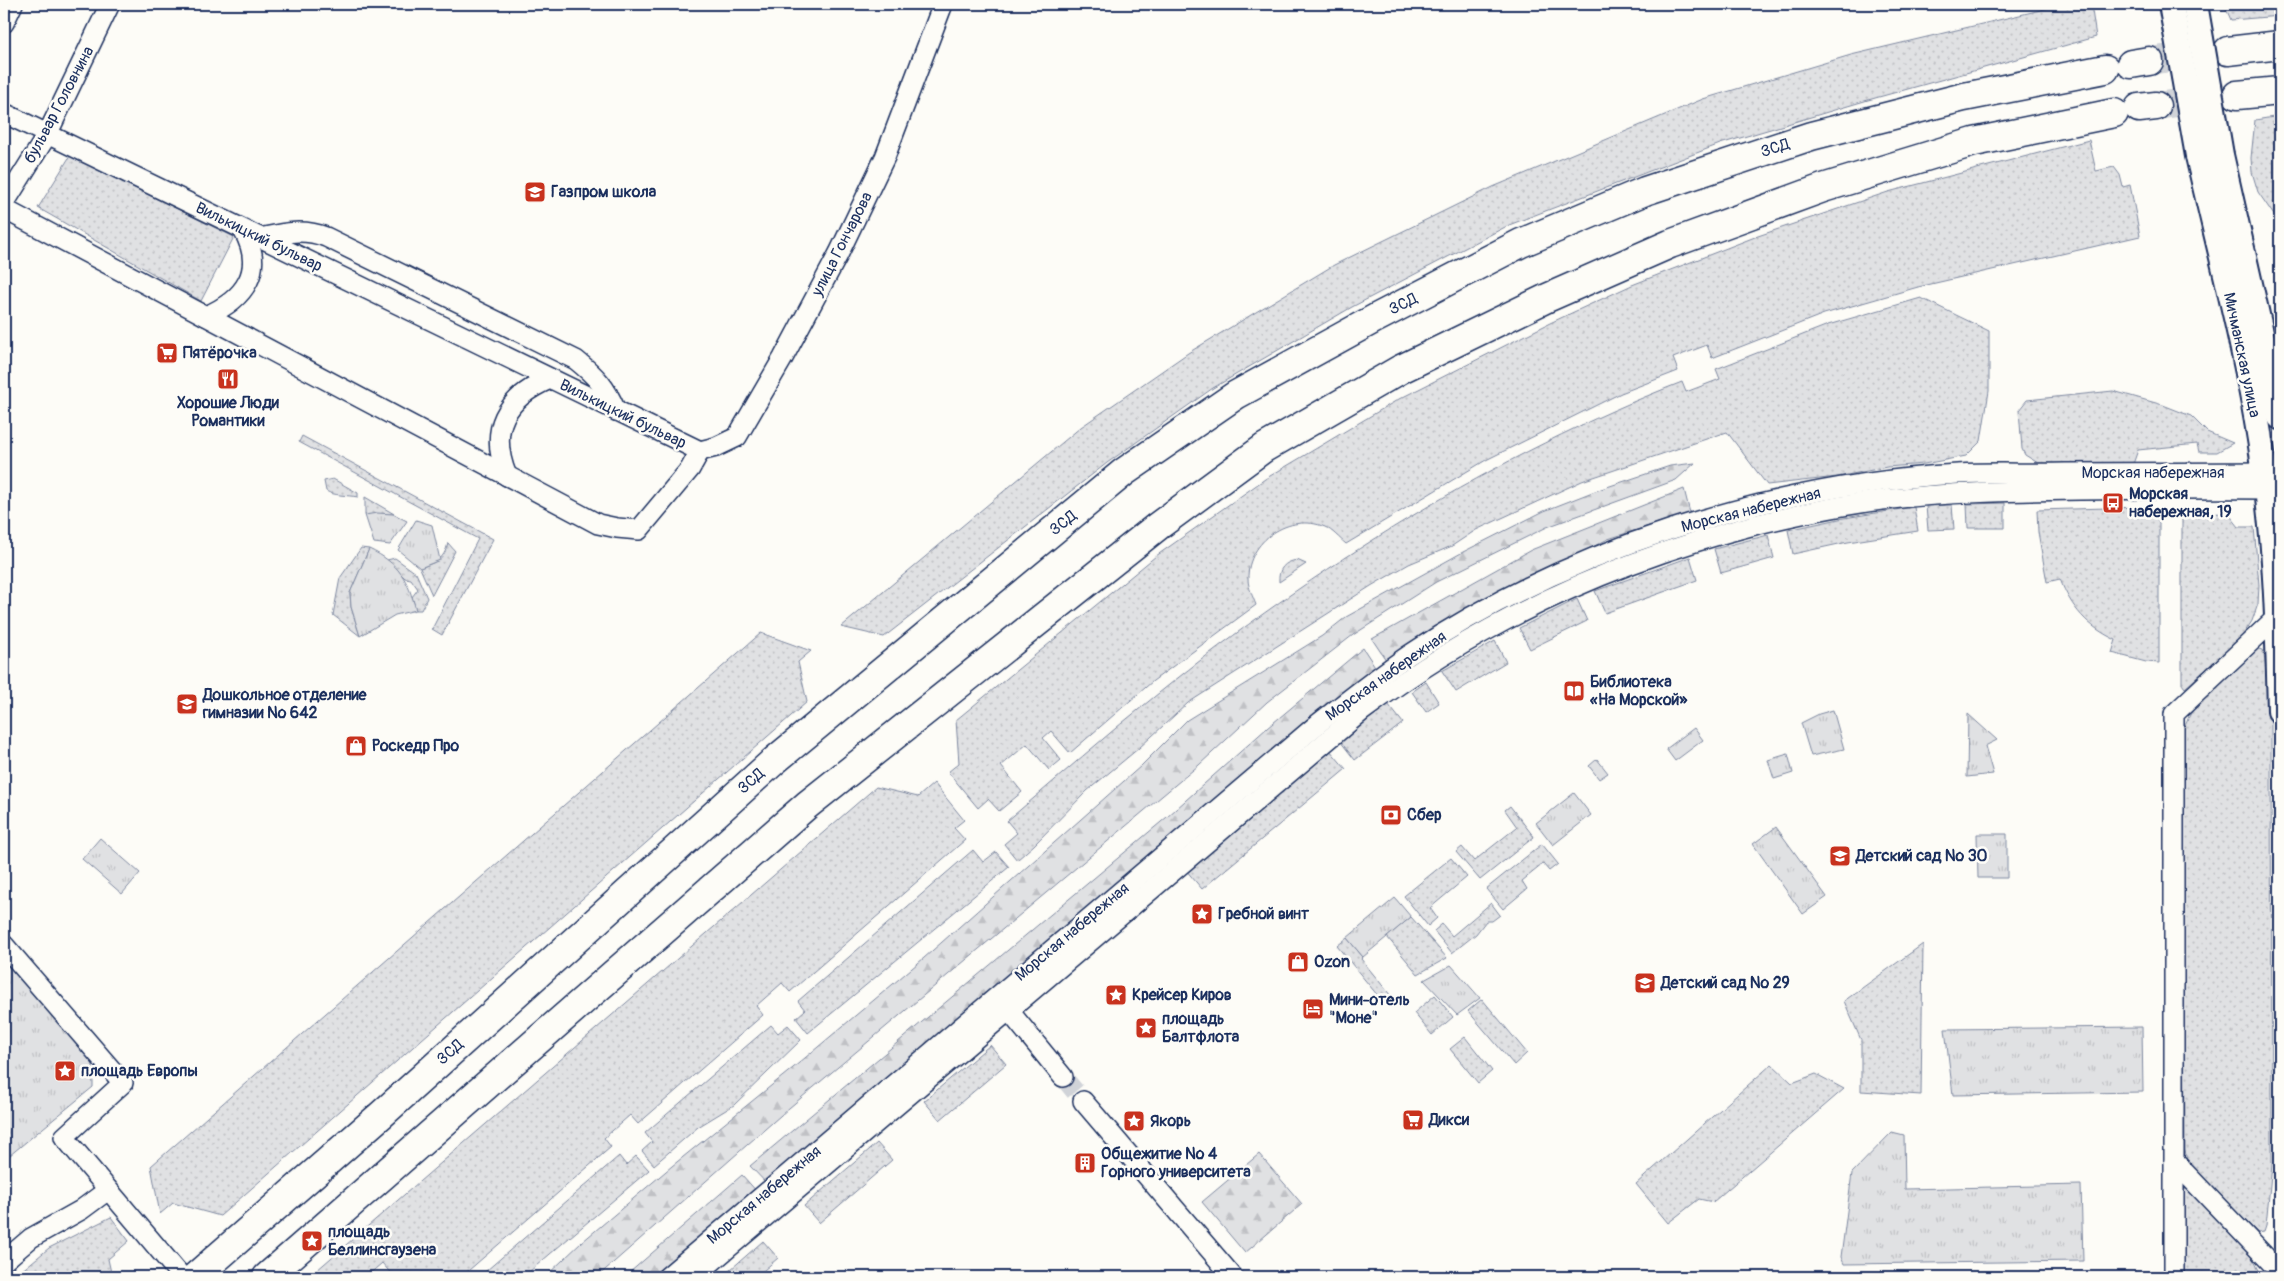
<svg xmlns="http://www.w3.org/2000/svg" width="2284" height="1281" font-family="Pangolin,sans-serif">
<defs>
<pattern id="grass-dots" width="8" height="8" patternUnits="userSpaceOnUse" patternTransform="scale(1.25)"><rect width="8" height="8" fill="#e0e1e3"/><path d="M2 2h.1M6 6h.1" fill="none" stroke="#c0c1c5" stroke-width="1.8" stroke-linecap="round"/></pattern>
<pattern id="forest-firs" width="22" height="20" patternUnits="userSpaceOnUse" patternTransform="scale(1.25)"><rect width="22" height="20" fill="#e0e1e3"/><path d="M5 1l3.5 6h-7zM16 11l3.5 6h-7z" fill="#c0c1c5"/></pattern>
<pattern id="park-tufts" width="24" height="20" patternUnits="userSpaceOnUse" patternTransform="scale(1.25)"><rect width="24" height="20" fill="#e0e1e3"/><path d="M3 7l-1-3M5 7V3M7 7l1-3M15 17l-1-3M17 17v-4M19 17l1-3" fill="none" stroke="#c0c1c5"/></pattern>
</defs>
<rect width="100%" height="100%" fill="#fdfcf7"/>
<filter id="ink" filterUnits="userSpaceOnUse"><feTurbulence type="fractalNoise" baseFrequency=".02" numOctaves="2"/><feDisplacementMap in="SourceGraphic" scale="10" xChannelSelector="R" yChannelSelector="G"/><feConvolveMatrix kernelMatrix="1 2 1 2 8 2 1 2 1" color-interpolation-filters="sRGB"/></filter>
<g filter="url(#ink)">
<g fill="url(#grass-dots)" stroke="#7e88a0">
<polygon points="2066,4 2091,4 2096,37 1868,100 1720,144 1509,225 1352,307 1213,388 1107,463 884,637 841,627 1081,427 1188,353 1334,265 1493,187 1703,99 1851,55"/>
<polygon points="2224,4 2280,4 2280,16 2231,20"/>
<polygon points="2280,116 2280,224 2258,192 2252,172 2251,158 2255,120"/>
<path d="M 2089,140 L 2096,171 L 2114,167 L 2120,175 L 2123,187 L 2130,185 L 2140,236 L 1918,287 L 1824,314 L 1712,358 L 1707,345 L 1673,358 L 1678,371 L 1621,393 L 1486,460 L 1346,544 C 1340,539 1332,530 1325,527 C 1290,512 1247,541 1248,579 C 1248,587 1253,597 1256,605 L 1153,681 L 1070,753 L 1051,731 L 1043,738 L 1061,760 L 1049,770 L 1027,744 L 1001,766 L 1022,792 L 999,811 L 988,799 L 978,808 L 948,772 L 959,763 L 956,720 L 1156,556 L 1265,479 L 1399,399 L 1550,323 L 1632,285 L 1755,237 L 1888,192 Z"/>
<polygon points="70,156 234,237 201,301 38,208"/>
<path d="M 1921,298 L 1989,331 L 1989,391 L 1981,441 L 1966,456 L 1924,464 L 1887,467 L 1837,477 L 1767,485 L 1727,432 L 1582,481 L 1476,530 L 1452,546 L 1409,564 L 1371,586 L 1188,703 L 1139,748 L 1087,791 L 1034,845 L 1017,860 L 1004,844 L 1017,833 L 1007,821 C 1058,778 1107,734 1159,693 C 1313,569 1498,453 1682,382 L 1686,392 L 1720,379 L 1716,369 L 1828,325 Z"/>
<polygon points="2113,391 2163,405 2191,416 2207,432 2233,443 2217,452 2199,452 2197,444 2138,450 2133,464 2038,463 2025,455 2022,449 2019,410 2027,400"/>
<polygon points="302,436 493,539 442,635 432,629 478,539 299,442"/>
<path d="M 333,479 L 358,493 L 358,497 C 347,495 334,496 326,491 L 324,481 Z"/>
<polygon points="365,497 401,518 393,514 365,515"/>
<polygon points="2005,503 2005,528 1968,528 1967,504"/>
<polygon points="1952,505 1954,529 1928,530 1926,506"/>
<polygon points="1914,507 1918,531 1848,542 1793,554 1788,530 1844,518"/>
<path d="M 2143,507 C 2152,510 2156,514 2159,523 L 2159,663 L 2146,662 L 2112,653 L 2116,640 C 2088,627 2071,608 2060,579 L 2047,582 L 2038,532 L 2037,510 Z"/>
<polygon points="2228,513 2239,527 2254,527 2259,585 2258,604 2252,621 2241,638 2185,688 2182,684 2182,514"/>
<polygon points="1768,535 1774,558 1721,573 1714,549"/>
<path d="M 448,543 L 455,551 L 432,595 L 420,568 C 436,562 444,560 448,543 Z"/>
<polygon points="361,548 369,549 350,593 351,607 360,636 333,615 340,578"/>
<polygon points="1690,557 1697,580 1605,613 1595,591"/>
<polygon points="395,558 416,573 427,598 421,610 416,610 412,597 418,589 411,579 405,578 387,560"/>
<path d="M 1297,560 L 1306,564 L 1279,582 C 1278,569 1284,562 1297,560 Z"/>
<polygon points="1577,599 1587,621 1530,649 1519,628"/>
<polygon points="761,633 811,651 798,662 807,702 220,1216 173,1203 160,1214 151,1166"/>
<polygon points="1495,641 1506,662 1456,692 1442,671"/>
<path d="M 2257,648 L 2263,650 L 2264,653 L 2271,724 L 2272,1164 L 2266,1226 L 2264,1232 L 2258,1233 L 2194,1170 L 2187,1161 L 2185,1150 L 2183,738 C 2185,701 2231,672 2257,648 Z"/>
<polygon points="1426,682 1439,703 1426,712 1412,692"/>
<polygon points="1388,704 1403,723 1355,760 1340,741"/>
<polygon points="1329,749 1346,769 1202,889 1185,869"/>
<polygon points="934,783 964,820 954,828 965,840 790,992 782,983 756,1006 763,1015 638,1124 630,1115 604,1138 611,1147 461,1277 394,1277 382,1263 366,1277 309,1277 876,787 918,797"/>
<polygon points="1510,806 1534,837 1480,880 1456,852 1462,847 1474,861 1517,827 1505,810"/>
<polygon points="1542,844 1558,864 1549,871 1543,864 1522,881 1527,889 1503,909 1486,889"/>
<polygon points="973,850 983,862 996,852 1009,867 808,1033 796,1018 805,1010 798,1001"/>
<polygon points="1451,858 1467,877 1430,908 1437,918 1428,926 1404,896"/>
<polygon points="1491,903 1500,915 1492,921 1486,921 1476,934 1452,953 1434,931 1442,924 1452,936"/>
<polygon points="1411,917 1447,958 1418,974 1387,937"/>
<polygon points="1347,938 1363,957 1361,959 1391,996 1383,1002 1337,946"/>
<polygon points="1923,944 1921,1095 1861,1091 1861,1040 1844,1001"/>
<polygon points="1435,995 1453,1017 1432,1035 1414,1013"/>
<polygon points="1482,999 1527,1053 1514,1065 1468,1011"/>
<polygon points="771,1025 778,1033 788,1025 801,1040 734,1105 698,1127 654,1165 642,1151 652,1142 645,1133"/>
<polygon points="1465,1037 1492,1071 1478,1083 1450,1049"/>
<polygon points="990,1045 1006,1064 940,1120 924,1101"/>
<polygon points="1772,1064 1792,1083 1816,1074 1844,1089 1713,1202 1699,1199 1668,1223 1636,1184"/>
<polygon points="877,1143 892,1160 819,1223 804,1206"/>
<polygon points="619,1156 626,1165 636,1156 649,1170 523,1277 479,1277"/>
<path d="M 2185,1189 L 2188,1189 C 2215,1216 2248,1242 2262,1277 L 2183,1277 L 2183,1190 Z"/>
<polygon points="111,1217 129,1241 108,1259 112,1277 14,1277 49,1248"/>
<polygon points="763,1241 778,1258 756,1277 722,1277"/>
</g>
<g fill="url(#forest-firs)" stroke="#7e88a0">
<polygon points="1695,463 1676,480 1547,527 1436,582 1353,635 1267,702 1199,765 789,1108 597,1277 545,1277 582,1242 672,1166 793,1068 924,958 1141,766 1187,720 1322,636 1346,617 1463,552 1544,511 1595,491 1670,466"/>
<polygon points="1684,489 1690,513 1608,539 1529,580 1388,663 1372,639 1531,550"/>
<polygon points="1363,648 1378,671 769,1186 750,1166 1167,817 1267,728"/>
<polygon points="1259,1154 1302,1204 1245,1253 1202,1202"/>
<polygon points="742,1175 759,1194 663,1277 633,1277 629,1273"/>
</g>
<g fill="url(#park-tufts)" stroke="#7e88a0">
<polygon points="377,513 393,514 407,521 390,545 374,543 365,515"/>
<polygon points="416,520 432,525 440,560 420,568 398,550"/>
<path d="M 369,549 C 399,563 408,580 416,610 L 395,615 L 360,636 L 351,607 L 350,593 Z"/>
<polygon points="1833,710 1844,749 1811,756 1801,723 1819,714"/>
<polygon points="1968,714 1997,740 1985,746 1993,774 1967,777"/>
<polygon points="1694,728 1703,740 1675,761 1666,749"/>
<polygon points="1788,754 1793,773 1774,779 1768,760"/>
<polygon points="1597,759 1608,773 1599,779 1589,766"/>
<polygon points="1574,793 1591,815 1553,845 1536,823"/>
<polygon points="1776,827 1827,897 1803,914 1753,844"/>
<polygon points="1977,834 2007,834 2007,878 1978,878"/>
<polygon points="100,838 140,873 122,894 82,859"/>
<polygon points="1395,898 1411,917 1363,957 1347,938"/>
<polygon points="4,956 93,1063 93,1087 4,1160"/>
<polygon points="1451,965 1480,998 1457,1015 1424,980"/>
<polygon points="2142,1027 2143,1092 1953,1095 1945,1029"/>
<polygon points="1892,1132 1904,1135 1905,1189 2081,1185 2083,1261 1844,1264 1841,1257 1852,1173"/>
</g>
<g fill="none" stroke-linecap="round" stroke-linejoin="round">
<polyline stroke="#d0d3d8" stroke-width="19" stroke-dasharray="19 9" stroke-linecap="butt" points="1063,1077 1083,1101"/>
<g stroke="#d0d3d8" stroke-width="28" stroke-dasharray="28 14" stroke-linecap="butt">
<polyline points="2149,61 2206,53"/>
<polyline points="2156,106 2237,95"/>
</g>
<g stroke="#1b2f5e" stroke-width="22">
<g id="minor">
<polyline points="4,23 13,4"/>
<polyline points="4,113 700,451"/>
<polyline points="4,204 47,135 110,4"/>
<polyline points="4,209 598,524 617,528 639,530 690,469 700,451"/>
<path d="M 259,238 C 283,233 303,228 326,237 L 576,360 C 596,376 606,387 616,411"/>
<path d="M 206,316 C 245,299 266,270 243,230"/>
<polyline points="700,451 716,447 737,437 783,358 839,253 885,157 943,4"/>
<path d="M 507,476 C 488,429 505,398 550,379"/>
<polyline points="2277,617 2174,714 2174,1161 2280,1272"/>
<polyline points="4,945 123,1083 64,1137 182,1277"/>
<polyline points="1001,1001 1063,1077"/>
<polyline points="1083,1101 1233,1277"/>
<polyline points="2174,1161 2174,1277"/>
<polyline points="4,1261 31,1238 81,1210 108,1190"/>
<path d="M 667,1277 L 1319,723 C 1348,700 1378,676 1409,655 C 1566,550 1769,485 1958,474 C 1993,472 2029,474 2065,473 C 2137,473 2209,472 2280,472"/>
<path d="M 694,1277 L 1361,712 C 1480,622 1614,561 1758,524 C 1799,514 1841,505 1882,500 C 1948,492 2015,491 2081,490 C 2147,489 2214,488 2280,489"/>
</g>
</g>
<g stroke="#1b2f5e" stroke-width="28">
<g id="major">
<polyline points="2221,155 2280,417"/>
<path d="M 2198,156 C 2222,261 2251,367 2265,474 C 2276,552 2278,632 2280,711"/>
</g>
</g>
<g stroke="#1b2f5e" stroke-width="31">
<g id="highway">
<polyline points="2228,51 2280,45"/>
<polyline points="2131,64 2149,61"/>
<polyline points="2237,95 2280,91"/>
<polyline points="2139,108 2156,106"/>
<polyline points="195,1277 381,1115 774,761 1124,472 1236,395 1376,318 1521,243 1645,191 1811,136 1964,97 2105,69"/>
<polyline points="267,1277 807,805 1158,526 1264,448 1401,369 1547,298 1670,244 1823,188 1974,142 2114,113"/>
</g>
</g>
<use href="#minor" stroke="#fdfcf7" stroke-width="19"/>
<use href="#major" stroke="#fdfcf7" stroke-width="24"/>
<use href="#highway" stroke="#fdfcf7" stroke-width="28"/>
<g stroke="#1b2f5e" stroke-width="28" stroke-linecap="butt">
<g id="major-bridge">
<polyline points="2171,4 2198,156"/>
<polyline points="2195,4 2221,155"/>
</g>
</g>
<use href="#major-bridge" stroke="#fdfcf7" stroke-width="24"/>
</g>
</g>
<defs>
<g id="school-square" transform="scale(1.125)"><rect x="-9" y="-9" width="18" height="18" rx="4" fill="#c8321e" stroke="#fdfcf7"/><path d="M0-5L7-2L0 1L-7-2ZM-4 1L0 2.5L4 1V4Q0 6-4 4Z" fill="#fff"/></g>
<g id="supermarket-square" transform="scale(1.125)"><rect x="-9" y="-9" width="18" height="18" rx="4" fill="#c8321e" stroke="#fdfcf7"/><path d="M-6-5.5h2.5l.6 2H6L4.5 2H-2.5L-4.4-4H-6ZM-1.5 3.2a1.3 1.3 0 1 0 .1 0ZM3 3.2a1.3 1.3 0 1 0 .1 0Z" fill="#fff"/></g>
<g id="restaurant-square" transform="scale(1.125)"><rect x="-9" y="-9" width="18" height="18" rx="4" fill="#c8321e" stroke="#fdfcf7"/><path d="M-5-6h1v4h1v-4h1v4h1v-4h1v5L-1.5 .5V6h-2V.5L-5-1ZM5-6V6H3V1.5H1.5Q1.5-4 5-6Z" fill="#fff"/></g>
<g id="bus-square" transform="scale(1.125)"><rect x="-9" y="-9" width="18" height="18" rx="4" fill="#c8321e" stroke="#fdfcf7"/><path d="M-5-6H5V4H4V6H2V4H-2V6H-4V4H-5ZM-3.5-4V0h7V-4ZM-3.5 1.2v1.5H-2V1.2ZM2 1.2v1.5H3.5V1.2Z" fill="#fff"/></g>
<g id="library-square" transform="scale(1.125)"><rect x="-9" y="-9" width="18" height="18" rx="4" fill="#c8321e" stroke="#fdfcf7"/><path d="M-6-4Q-3-5.5-.7-3.5V5Q-3 3-6 4ZM6-4Q3-5.5 .7-3.5V5Q3 3 6 4Z" fill="#fff"/></g>
<g id="shop-square" transform="scale(1.125)"><rect x="-9" y="-9" width="18" height="18" rx="4" fill="#c8321e" stroke="#fdfcf7"/><path d="M-5-2.5h2.3a2.7 3.5 0 0 1 5.4 0H5L5.5 6h-11ZM-1.5-2.5h3a1.5 2.3 0 0 0-3 0Z" fill="#fff"/></g>
<g id="bank-square" transform="scale(1.125)"><rect x="-9" y="-9" width="18" height="18" rx="4" fill="#c8321e" stroke="#fdfcf7"/><path d="M-6-4H6V4H-6ZM0-2.3a2.3 2.3 0 1 0 0 4.6a2.3 2.3 0 1 0 0-4.6Z" fill="#fff"/></g>
<g id="sight-square" transform="scale(1.125)"><rect x="-9" y="-9" width="18" height="18" rx="4" fill="#c8321e" stroke="#fdfcf7"/><path d="M0-6L1.8-2.2L6-1.7L2.9 1.2L3.7 5.4L0 3.3L-3.7 5.4L-2.9 1.2L-6-1.7L-1.8-2.2Z" fill="#fff"/></g>
<g id="hotel-square" transform="scale(1.125)"><rect x="-9" y="-9" width="18" height="18" rx="4" fill="#c8321e" stroke="#fdfcf7"/><path d="M-6-4.5h1.5V1H6V5H4.5V3h-9V5H-6ZM-4 0a1.8 1.8 0 1 1 3.6 0ZM.5 0V-2.5h3Q6-2.5 6 0Z" fill="#fff"/></g>
<g id="building-square" transform="scale(1.125)"><rect x="-9" y="-9" width="18" height="18" rx="4" fill="#c8321e" stroke="#fdfcf7"/><path d="M-4-6H4V6H1V3H-1V6H-4ZM-2.5-4.3h1.7v1.8h-1.7ZM.8-4.3h1.7v1.8H.8ZM-2.5-1h1.7V.8h-1.7ZM.8-1h1.7V.8H.8Z" fill="#fff"/></g>
</defs>
<g fill-rule="evenodd">
<use href="#school-square" x="535" y="192"/>
<use href="#supermarket-square" x="167" y="353"/>
<use href="#restaurant-square" x="228" y="379"/>
<use href="#bus-square" x="2113" y="503"/>
<use href="#library-square" x="1574" y="691"/>
<use href="#school-square" x="187" y="704"/>
<use href="#shop-square" x="356" y="746"/>
<use href="#bank-square" x="1391" y="815"/>
<use href="#school-square" x="1840" y="856"/>
<use href="#sight-square" x="1202" y="914"/>
<use href="#shop-square" x="1298" y="962"/>
<use href="#school-square" x="1645" y="983"/>
<use href="#sight-square" x="1116" y="995"/>
<use href="#hotel-square" x="1313" y="1009"/>
<use href="#sight-square" x="1146" y="1028"/>
<use href="#sight-square" x="65" y="1071"/>
<use href="#supermarket-square" x="1413" y="1120"/>
<use href="#sight-square" x="1134" y="1121"/>
<use href="#building-square" x="1085" y="1163"/>
<use href="#sight-square" x="312" y="1241"/>
</g>
<g text-anchor="middle" dominant-baseline="central" stroke-width="5" stroke-linejoin="round" paint-order="stroke">
<g font-size="16" fill="#1b2f5e" stroke="#fdfcf7">
<text transform="translate(59 105) rotate(-62)">бульвар Головнина</text>
<text transform="translate(1775 148) rotate(-18)">ЗСД</text>
<text transform="translate(259 237) rotate(26)">Вилькицкий бульвар</text>
<text transform="translate(842 244) rotate(-63)">улица Гончарова</text>
<text transform="translate(1403 304) rotate(-27)">ЗСД</text>
<text transform="translate(2242 355) rotate(78)">Мичманская улица</text>
<text transform="translate(623 414) rotate(26)">Вилькицкий бульвар</text>
<text x="2153" y="473">Морская набережная</text>
<text transform="translate(1751 510) rotate(-14)">Морская набережная</text>
<text transform="translate(1063 523) rotate(-39)">ЗСД</text>
<text transform="translate(1386 676) rotate(-35)">Морская набережная</text>
<text transform="translate(751 781) rotate(-42)">ЗСД</text>
<text transform="translate(1072 932) rotate(-40)">Морская набережная</text>
<text transform="translate(450 1052) rotate(-42)">ЗСД</text>
<text transform="translate(764 1195) rotate(-40)">Морская набережная</text>
</g>
<g font-size="16" font-weight="bold" fill="#1b2f5e" stroke="#fdfcf7" text-anchor="start">
<text x="551" y="192">Газпром школа</text>
<text x="183" y="353">Пятёрочка</text>
<text x="228" y="403" text-anchor="middle">Хорошие Люди<tspan x="228" dy="18">Романтики</tspan></text>
<text x="2129" y="494">Морская<tspan x="2129" dy="18">набережная, 19</tspan></text>
<text x="1590" y="682">Библиотека<tspan x="1590" dy="18">«На Морской»</tspan></text>
<text x="203" y="695">Дошкольное отделение<tspan x="203" dy="18">гимназии № 642</tspan></text>
<text x="372" y="746">Роскедр Про</text>
<text x="1407" y="815">Сбер</text>
<text x="1856" y="856">Детский сад № 30</text>
<text x="1218" y="914">Гребной винт</text>
<text x="1314" y="962">Ozon</text>
<text x="1661" y="983">Детский сад № 29</text>
<text x="1132" y="995">Крейсер Киров</text>
<text x="1329" y="1000">Мини-отель<tspan x="1329" dy="18">"Моне"</tspan></text>
<text x="1162" y="1019">площадь<tspan x="1162" dy="18">Балтфлота</tspan></text>
<text x="81" y="1071">площадь Европы</text>
<text x="1429" y="1120">Дикси</text>
<text x="1150" y="1121">Якорь</text>
<text x="1101" y="1154">Общежитие № 4<tspan x="1101" dy="18">Горного университета</tspan></text>
<text x="328" y="1232">площадь<tspan x="328" dy="18">Беллинсгаузена</tspan></text>
</g>
</g>
<rect width="2284" height="1281" fill="none" stroke="#fdfcf7" stroke-width="20"/>
<rect x="10" y="10" width="2264" height="1261" fill="none" stroke="#1b2f5e" stroke-width="2" filter="url(#ink)"/>
</svg>
